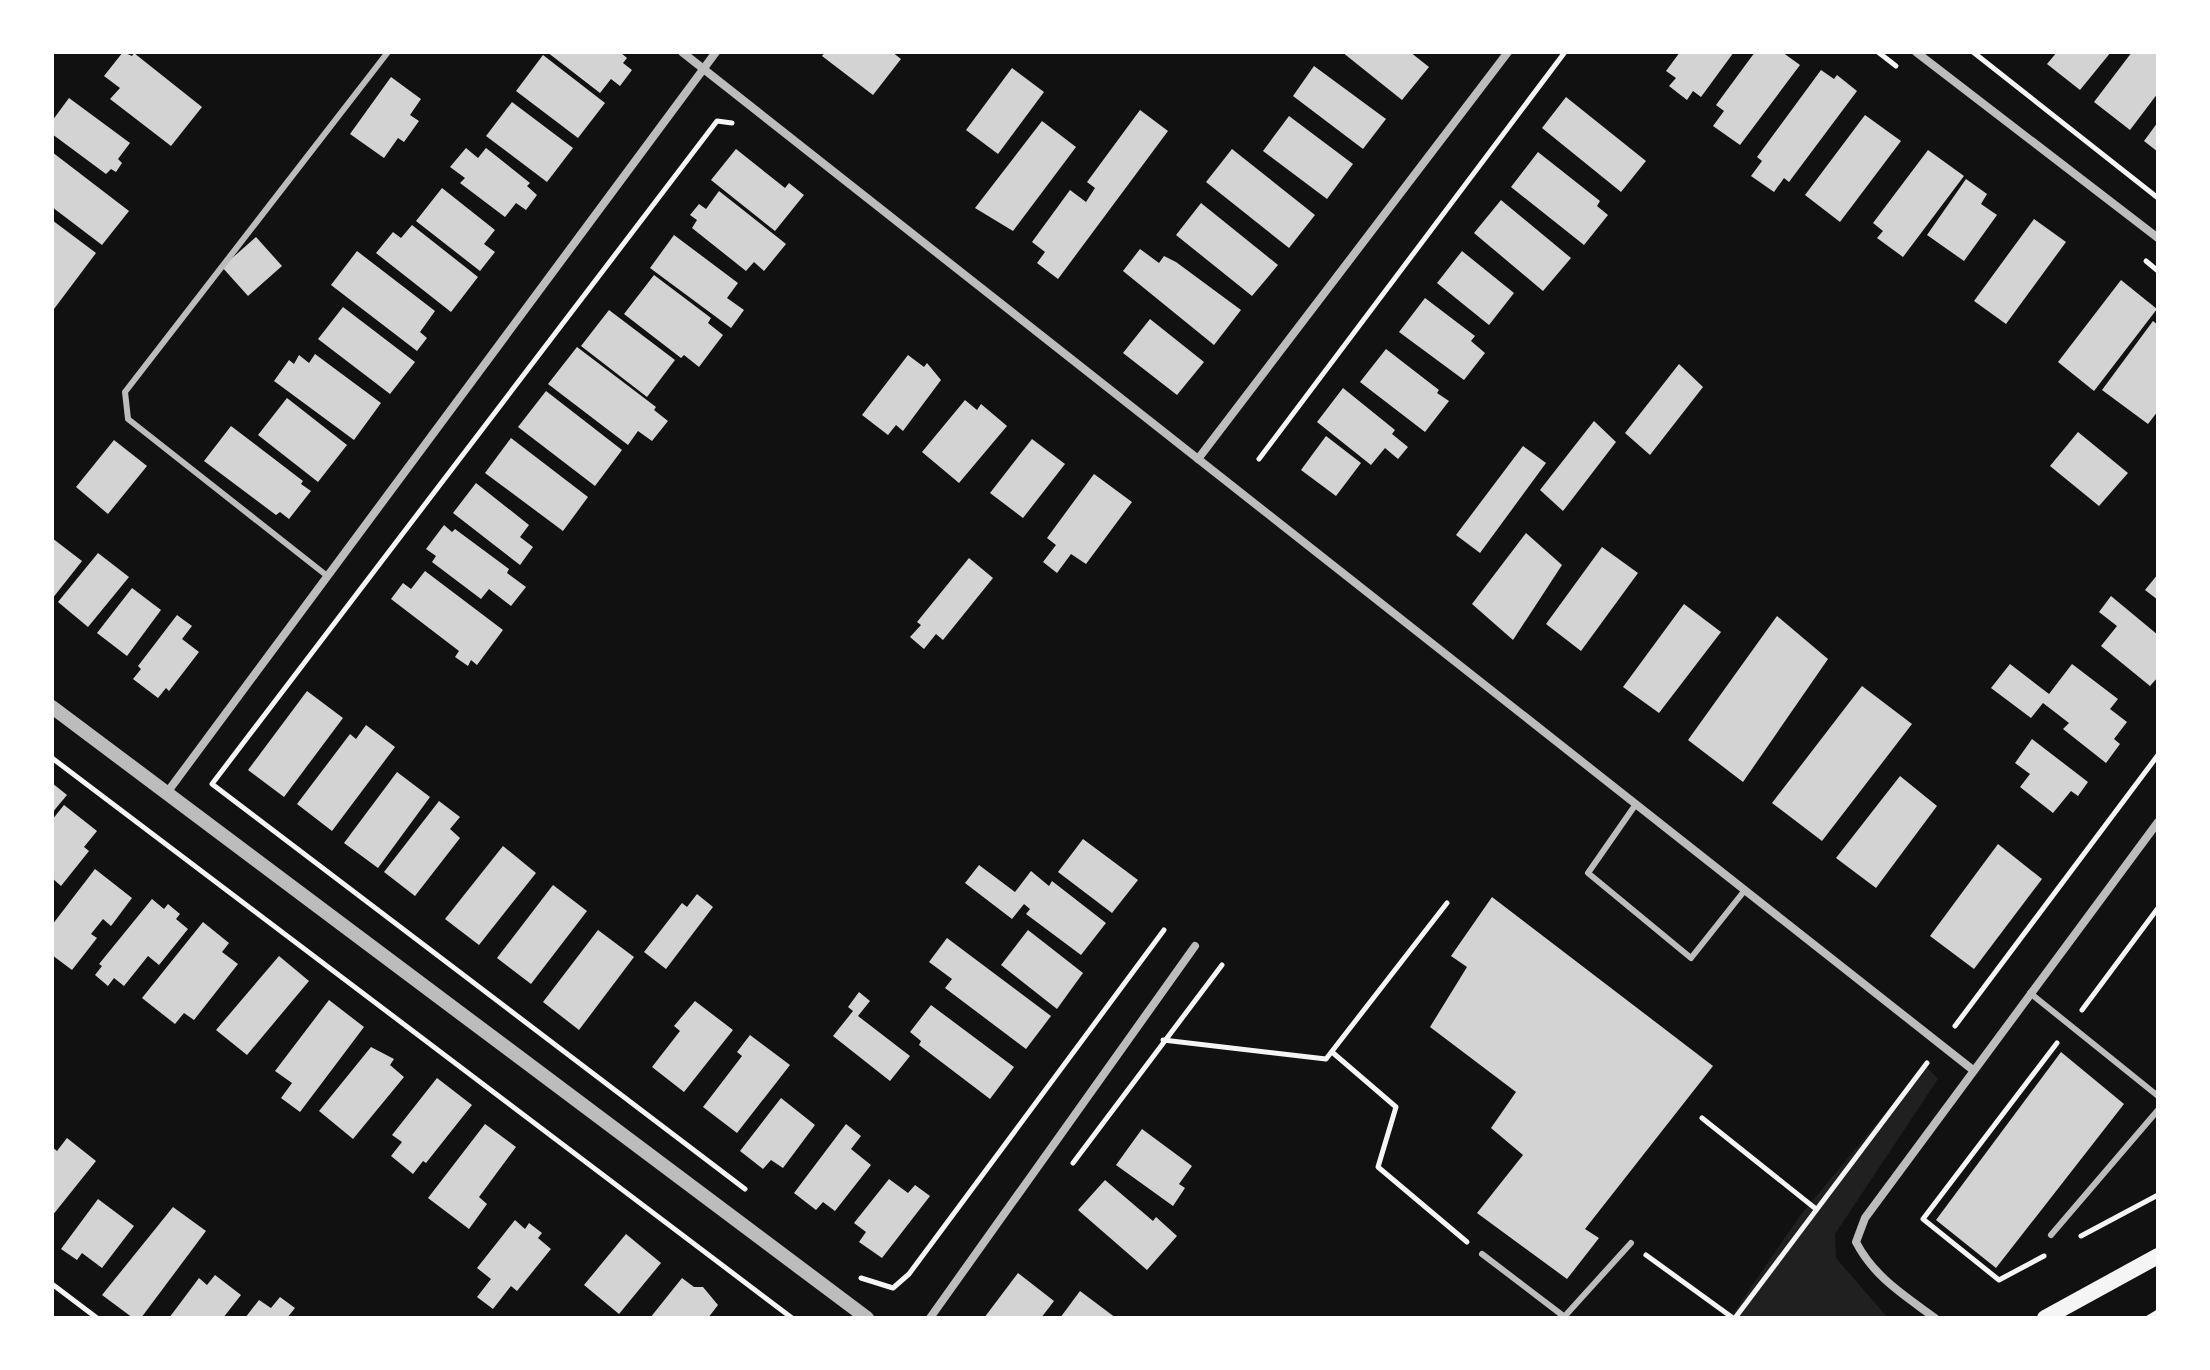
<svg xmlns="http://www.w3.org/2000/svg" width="2210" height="1370" font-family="Commissioner,sans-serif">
<rect width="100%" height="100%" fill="#111"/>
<polygon fill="#202020" points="1925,1065 1938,1079 1835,1234 1836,1258 1888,1318 1730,1318 1799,1217"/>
<g fill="#d3d3d3">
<polygon points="123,52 132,56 134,53 202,107 171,146 110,99 120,88 104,76"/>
<polygon points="547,52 620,52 627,58 623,63 632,70 620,86 611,79 600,93"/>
<polygon points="825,52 892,52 901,59 873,95 822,56"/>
<polygon points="1342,52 1410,52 1429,67 1402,100"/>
<polygon points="1680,52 1734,52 1701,97 1693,91 1687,100 1669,86 1676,78 1666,71"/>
<polygon points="1755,52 1782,52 1800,65 1740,145 1713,126 1724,111 1716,105"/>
<polygon points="2057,52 2111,52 2080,90 2047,64"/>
<polygon points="2132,52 2158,52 2158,93 2130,130 2094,102"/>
<polygon points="543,55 605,103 578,138 516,91"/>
<polygon points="1314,66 1386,119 1363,149 1293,96"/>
<polygon points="1012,68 1044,92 998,154 966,130"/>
<polygon points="1821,70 1834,79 1837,75 1857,91 1789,182 1784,178 1774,192 1751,176 1762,161 1757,157"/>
<polygon points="391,77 421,99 410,115 419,121 404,142 398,138 384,158 350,134"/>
<polygon points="1566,97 1646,161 1621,192 1542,128"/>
<polygon points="69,98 130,143 118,159 122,163 116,172 111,169 106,174 52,134 52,121"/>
<polygon points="512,102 573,148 547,182 486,136"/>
<polygon points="1140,110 1168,131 1058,279 1037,263 1045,252 1032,242 1070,190 1086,202 1095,188 1087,182"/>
<polygon points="1865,115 1901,141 1840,222 1805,195"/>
<polygon points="1289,116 1353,164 1327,199 1263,151"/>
<polygon points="1042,121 1076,147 1013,231 975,208"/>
<polygon points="2158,122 2158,152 2144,141"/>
<polygon points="466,148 478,158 486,148 530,183 527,186 537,195 526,210 516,203 505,217 460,183 465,178 450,167"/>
<polygon points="736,149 785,188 789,183 804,195 775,231 711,180"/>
<polygon points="1232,149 1315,215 1289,248 1206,182"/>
<polygon points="1928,150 1964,176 1903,257 1877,238 1883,231 1873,223"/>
<polygon points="52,152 129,211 102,245 52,207"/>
<polygon points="1538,152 1600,201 1597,206 1608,215 1584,245 1511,187"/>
<polygon points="1966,179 1987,194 1981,204 1997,215 1964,261 1927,235"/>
<polygon points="442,188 495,230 484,244 495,252 480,271 416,221"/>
<polygon points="719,191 786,244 764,271 754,262 746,271 692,228 697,220 690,215 699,204 706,209"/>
<polygon points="1501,200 1571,258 1543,291 1474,233"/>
<polygon points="1201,203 1278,265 1252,296 1176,235"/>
<polygon points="2034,219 2066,242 2006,324 1974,301"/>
<polygon points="52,220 96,253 54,309 52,308"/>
<polygon points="412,225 478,277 451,312 376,253 393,232 401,238"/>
<polygon points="674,235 738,283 727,298 744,310 731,328 650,268"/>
<polygon points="256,237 282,266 248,296 222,267"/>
<polygon points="1140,249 1159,263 1164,256 1176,262 1241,310 1214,345 1123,271"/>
<polygon points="357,251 435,311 420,332 427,338 417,351 331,285"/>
<polygon points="1462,251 1514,293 1489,325 1437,283"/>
<polygon points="654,275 711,318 708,323 723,335 699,367 684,355 681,358 624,314"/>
<polygon points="2121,280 2157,309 2094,391 2058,362"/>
<polygon points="1425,298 1475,336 1471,341 1485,353 1464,380 1399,332"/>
<polygon points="343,307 415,362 390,394 318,339"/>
<polygon points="609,310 675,360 647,397 581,346"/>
<polygon points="1150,319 1204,362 1177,395 1123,353"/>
<polygon points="2153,321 2158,325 2158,411 2148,424 2102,390"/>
<polygon points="577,347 656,407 654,410 668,421 652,441 638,431 628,445 548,384"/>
<polygon points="1386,349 1439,390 1437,393 1449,401 1425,432 1360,382"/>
<polygon points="315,354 381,403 354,440 274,381 289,360 294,364 299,355 309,363"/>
<polygon points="908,355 924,367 927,363 941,380 903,431 896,425 888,435 862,415"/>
<polygon points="1679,364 1703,387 1650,455 1625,433"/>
<polygon points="1343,388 1395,430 1392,434 1408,447 1398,459 1385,448 1371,465 1317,422"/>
<polygon points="546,391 622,450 595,486 518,427"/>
<polygon points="287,398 347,445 318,482 258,435"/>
<polygon points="965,400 977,410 981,404 1007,426 959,483 922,452"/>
<polygon points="1594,421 1616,442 1563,511 1540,490"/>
<polygon points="231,426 303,481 301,484 311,491 289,519 280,512 276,515 204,461"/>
<polygon points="2078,432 2128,473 2099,506 2050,466"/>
<polygon points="1326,436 1361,463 1336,496 1301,470"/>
<polygon points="511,438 588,497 563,531 485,473"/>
<polygon points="1032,439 1065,464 1023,518 990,493"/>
<polygon points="114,440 147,466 108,514 76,487"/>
<polygon points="1523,446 1546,463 1480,553 1456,535"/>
<polygon points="1094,474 1132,502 1086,564 1071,554 1057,573 1043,562 1056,545 1047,538"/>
<polygon points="476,483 529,525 520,537 533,547 520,565 453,513"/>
<polygon points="444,525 452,532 455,529 509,569 507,573 526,587 511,606 489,589 481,599 432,562 436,556 426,549"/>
<polygon points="1526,533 1562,565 1513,640 1472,604"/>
<polygon points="52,538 82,561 52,599"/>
<polygon points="1602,547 1638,573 1581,651 1546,624"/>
<polygon points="98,553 129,577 88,627 58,602"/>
<polygon points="969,558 993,578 943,640 936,634 924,649 910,637 921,625 917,622"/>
<polygon points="425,571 503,630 477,665 471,660 468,666 455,657 459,651 391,599 403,583 411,589"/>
<polygon points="2158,574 2158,600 2145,590"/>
<polygon points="132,588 161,610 127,656 97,633"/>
<polygon points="2111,596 2158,635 2158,677 2150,686 2101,646 2117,626 2099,612"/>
<polygon points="1684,604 1721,632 1659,713 1623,687"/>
<polygon points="177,615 192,626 182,639 199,652 169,691 166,688 158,698 133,679 141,669 138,666"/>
<polygon points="1777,616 1828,659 1743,782 1688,740"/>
<polygon points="2010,664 2049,694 2072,664 2118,699 2110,709 2127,722 2114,739 2120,744 2106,763 2063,729 2069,723 2043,703 2031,718 1991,688"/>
<polygon points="1862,686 1912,724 1822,841 1772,803"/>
<polygon points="307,691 343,718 284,797 248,770"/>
<polygon points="366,725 395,747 332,831 297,804 350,734 356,739"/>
<polygon points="2032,739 2088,782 2078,796 2071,791 2053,813 2020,787 2030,774 2015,763"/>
<polygon points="397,772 430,797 378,868 344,843"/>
<polygon points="1900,776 1937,806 1876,888 1836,858"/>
<polygon points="52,783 67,795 52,813"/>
<polygon points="439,801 460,817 450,829 460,838 415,896 384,872"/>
<polygon points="64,805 97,831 84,847 89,851 61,886 52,878 52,820"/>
<polygon points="1083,839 1138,880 1112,913 1058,872"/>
<polygon points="1998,844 2042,879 1974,969 1930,936"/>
<polygon points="503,846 536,873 479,945 445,919"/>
<polygon points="979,865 1015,892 1031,871 1049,886 1052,881 1106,923 1081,955 1026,914 1030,909 1024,904 1012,919 965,883"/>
<polygon points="95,869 132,898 111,926 103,919 91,934 97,938 72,970 52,955 52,925"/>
<polygon points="553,885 587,911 531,984 497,958"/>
<polygon points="697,894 713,907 666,969 644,952 682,903 687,907"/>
<polygon points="1492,897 1713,1066 1585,1229 1599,1238 1567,1279 1477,1213 1523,1155 1491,1128 1516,1092 1430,1027 1467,967 1451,956"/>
<polygon points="152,899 164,909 168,904 180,914 176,919 188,929 159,965 148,956 124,986 114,978 108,986 95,975 102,966 99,964"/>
<polygon points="203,922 229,943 222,952 238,964 194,1020 184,1013 175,1024 142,998"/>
<polygon points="598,930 634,957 579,1030 543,1002"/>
<polygon points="1028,930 1083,973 1057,1009 1001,965"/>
<polygon points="947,938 1051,1016 1026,1049 945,988 952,979 929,962"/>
<polygon points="279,956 309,981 247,1055 216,1030"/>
<polygon points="859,992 870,1001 858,1016 910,1056 890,1081 833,1036 853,1011 848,1007"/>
<polygon points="329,1000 364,1027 300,1112 281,1098 292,1083 275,1071"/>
<polygon points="695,1001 733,1030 684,1092 652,1067 680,1031 674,1026"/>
<polygon points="931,1005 1014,1067 990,1099 919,1045 921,1041 910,1032"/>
<polygon points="750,1035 790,1065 737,1133 703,1107 742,1056 737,1052"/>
<polygon points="371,1047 394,1059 390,1065 404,1077 353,1139 319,1111"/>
<polygon points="2061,1052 2124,1104 1996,1268 1936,1220"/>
<polygon points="437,1078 472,1105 426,1163 423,1161 413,1174 391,1156 402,1142 392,1135"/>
<polygon points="781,1098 815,1125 783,1168 771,1160 763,1169 740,1151"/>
<polygon points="485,1124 516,1147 479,1197 487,1204 469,1229 428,1198"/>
<polygon points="846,1124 861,1136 851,1149 871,1165 835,1211 823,1202 816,1210 794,1193"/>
<polygon points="1142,1129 1192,1166 1179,1184 1185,1188 1173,1206 1116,1165"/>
<polygon points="67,1138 96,1161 52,1216 52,1147 57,1151"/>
<polygon points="889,1179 908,1193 915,1185 930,1196 882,1258 859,1242 866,1232 854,1223"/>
<polygon points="1105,1180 1153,1221 1156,1217 1177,1236 1147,1270 1078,1210"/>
<polygon points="98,1199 134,1226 102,1268 82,1253 77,1260 61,1249"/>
<polygon points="173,1207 206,1231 141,1318 133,1318 102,1295"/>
<polygon points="515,1220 525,1229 529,1223 542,1233 538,1238 551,1249 517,1291 511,1286 493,1309 477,1297 491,1279 477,1268"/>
<polygon points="626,1234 661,1263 619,1314 584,1285"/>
<polygon points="1018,1273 1054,1301 1041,1318 984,1318"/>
<polygon points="215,1275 241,1295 223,1318 169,1318 199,1278 207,1285"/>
<polygon points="682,1278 694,1287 703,1287 718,1305 708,1318 650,1318"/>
<polygon points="1080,1291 1116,1318 1060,1318"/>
<polygon points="280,1297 295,1308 287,1318 245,1318 259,1300 271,1308"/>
</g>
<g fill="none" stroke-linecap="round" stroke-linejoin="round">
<g stroke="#f5f5f5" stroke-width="5">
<polyline points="1878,52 1896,66"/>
<polyline points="1973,52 2158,198"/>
<polyline points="732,123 717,121 212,784 745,1189"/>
<polyline points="2146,261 2158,271"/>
<polyline points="1259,459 1565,52"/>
<polyline points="52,758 792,1318"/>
<polyline points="2082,1010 2158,908"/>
<polyline points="1955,1026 2158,755"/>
<polyline points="1163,1040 1326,1059 1447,903"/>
<polyline points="1332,1052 1396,1107 1378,1167 1467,1242"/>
<polyline points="1702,1118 1816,1209"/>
<polyline points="1073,1163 1222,965"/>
<polyline points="2081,1236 2158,1195"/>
<polyline points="1646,1255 1733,1318"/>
<polyline points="2044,1256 1999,1280 1923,1219 2057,1043"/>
<polyline points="861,1278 893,1288 909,1274 1164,930"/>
<polyline points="52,1284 97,1318"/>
<polyline points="1735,1318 1927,1063"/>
<polyline points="2148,1318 2158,1312"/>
</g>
<g stroke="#bcbcbc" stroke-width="6">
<polyline points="326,575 128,419 125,392 388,52"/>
<polyline points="1636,804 1588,873 1691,958 1745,890"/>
<polyline points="2030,993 2158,1096"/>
<polyline points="2051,1235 2158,1110"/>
<polyline points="1482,1254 1566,1318"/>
<polyline points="1564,1317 1631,1243"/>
</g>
<g stroke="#bcbcbc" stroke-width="8">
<polyline points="682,52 1973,1070"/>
<polyline points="1916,52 2158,238"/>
<polyline points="1198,459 1508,52"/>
<polyline points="166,794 716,52"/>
<polyline points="930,1318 1195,946"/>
<path d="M 1935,1318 C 1904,1295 1874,1277 1856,1242 L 1865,1218 L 2158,822"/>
</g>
<polyline stroke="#bcbcbc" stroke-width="14" points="52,707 867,1318"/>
<polyline stroke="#f5f5f5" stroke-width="16" points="2045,1318 2158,1256"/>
</g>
<rect width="2210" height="1370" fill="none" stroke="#ffffff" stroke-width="108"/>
</svg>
